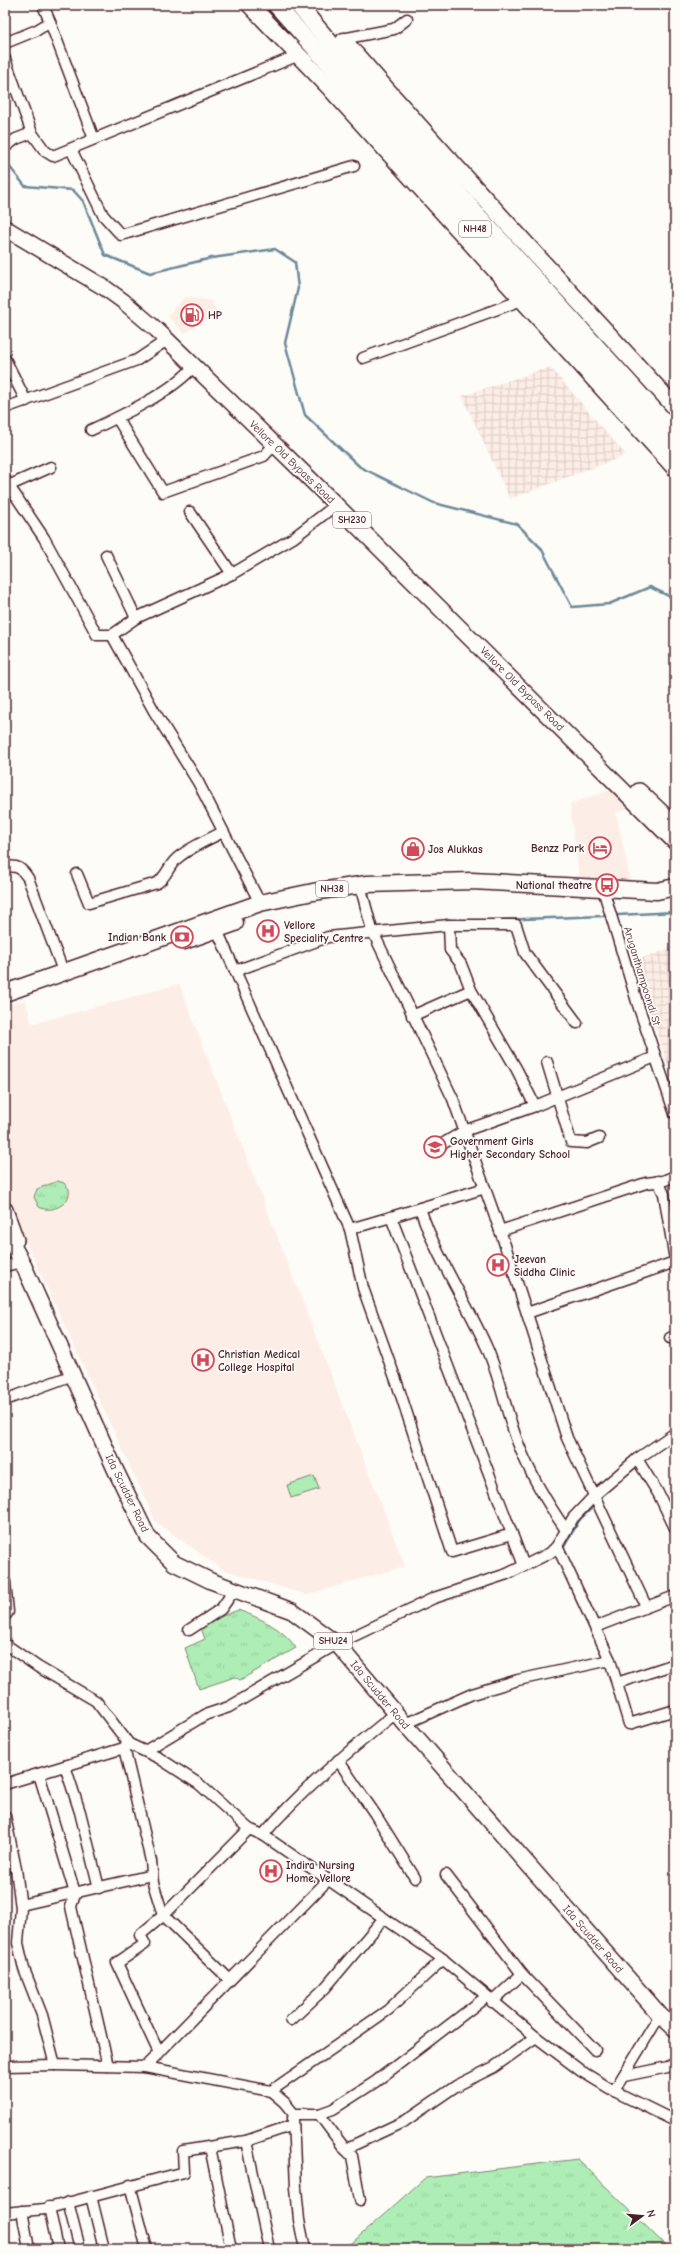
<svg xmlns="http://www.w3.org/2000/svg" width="680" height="2254" font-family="'Comic Neue',sans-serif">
<defs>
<pattern id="industrial-grid" width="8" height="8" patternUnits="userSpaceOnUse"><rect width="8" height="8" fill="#fcede6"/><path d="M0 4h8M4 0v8" fill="none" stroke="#dacbc5"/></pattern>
<pattern id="grass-tufts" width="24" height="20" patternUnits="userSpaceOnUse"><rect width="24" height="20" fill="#aeedb5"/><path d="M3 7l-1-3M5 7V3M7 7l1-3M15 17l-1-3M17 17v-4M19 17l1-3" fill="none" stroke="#97cb9c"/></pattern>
</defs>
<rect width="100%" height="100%" fill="#fdfcf7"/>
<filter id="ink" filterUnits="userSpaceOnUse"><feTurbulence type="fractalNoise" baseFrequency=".025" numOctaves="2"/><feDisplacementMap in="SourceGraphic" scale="8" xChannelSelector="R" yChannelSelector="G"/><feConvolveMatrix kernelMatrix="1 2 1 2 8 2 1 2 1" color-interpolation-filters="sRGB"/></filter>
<g filter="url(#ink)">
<g fill="#fcede6">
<polygon points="185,297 212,301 218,314 184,333 167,316"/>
<polygon points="613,789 627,809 616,813 631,883 580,884 570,804"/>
<polygon points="179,984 405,1566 307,1595 222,1569 156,1522 5,1197 5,1026 9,1025 5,1006 25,1000 32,1024"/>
</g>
<g fill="url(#industrial-grid)">
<polygon points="550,367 626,455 510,499 462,396"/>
<polygon points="675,947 675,1086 633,961"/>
</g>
<g fill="url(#grass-tufts)" stroke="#7c8670">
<path d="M 58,1181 L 64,1183 L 69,1189 C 72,1204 51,1214 39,1207 L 34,1197 L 37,1189 Z"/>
<path d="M 238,1610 C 260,1618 283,1628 296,1648 L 240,1680 L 235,1677 L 199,1689 L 185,1648 L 205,1639 L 200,1625 Z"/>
<polygon points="578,2159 669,2249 345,2249 425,2178"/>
</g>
<polygon fill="#aeedb5" stroke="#7c8670" points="314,1476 319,1489 291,1498 287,1485"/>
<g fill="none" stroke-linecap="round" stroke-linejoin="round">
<g stroke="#6c8998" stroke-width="2.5">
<polyline points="5,161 25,186 73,190 83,201 105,255 150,273 212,258 275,249 295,262 298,288 285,343 305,415 360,467 434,503 517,524 541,548 572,607 609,604 650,587 675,599"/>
<polyline points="618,915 675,912"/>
<polyline points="496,920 604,916"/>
<polyline points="562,1550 580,1519 595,1505"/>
</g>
<g stroke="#4a1f2b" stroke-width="13">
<g id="minor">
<polyline points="43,5 50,22"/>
<polyline points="342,39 394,29 407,19"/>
<polyline points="5,43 37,30 50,22 94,139"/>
<polyline points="5,59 32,133"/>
<polyline points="5,147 16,139 32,133 45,151 53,156 299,55"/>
<polyline points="71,149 103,215 121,235 354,166"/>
<polyline points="363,358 522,300"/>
<polyline points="5,359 26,401"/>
<polyline points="5,408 137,360 167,340"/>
<polyline points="117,418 163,492 264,456 272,447"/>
<path d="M 91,430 C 121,416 174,391 194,366"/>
<polyline points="5,480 44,538 97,635 112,635 136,618 232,574 293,538 336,505"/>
<polyline points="8,486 51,467"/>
<polyline points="190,512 232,574"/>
<polyline points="106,555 136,618"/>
<polyline points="112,635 154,711 198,782 260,903"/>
<path d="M 5,867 C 18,865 21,868 28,878 L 63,971"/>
<path d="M 77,874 L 89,903 L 157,883 C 168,876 168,864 180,856 C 193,846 209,839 223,832"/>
<polyline points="360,885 372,930 453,1099 503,1239 567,1438 646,1606"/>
<polyline points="603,889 638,1005 675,1114"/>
<polyline points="217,930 350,1229 363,1288 397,1383 452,1552 512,1534 524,1566"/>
<polyline points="235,971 328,937 449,925 516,925 525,953 577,1023"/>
<polyline points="471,990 517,1070 535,1106"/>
<polyline points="412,1016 471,990 461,964 450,950 449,925"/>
<polyline points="547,1062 571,1142 587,1143 599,1138"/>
<polyline points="434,1149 464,1131 535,1106 655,1057"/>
<polyline points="658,1181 664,1194 675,1260"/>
<path d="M 420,1208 C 436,1258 466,1300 487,1348 C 500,1378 506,1412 518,1443 C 530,1474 547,1503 566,1530"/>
<polyline points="391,1217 485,1188"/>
<polyline points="350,1229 391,1217 512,1534"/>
<polyline points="500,1231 646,1183 663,1181 675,1176"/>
<polyline points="5,1266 22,1262"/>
<polyline points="527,1313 675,1262"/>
<polyline points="670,1338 675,1336"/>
<polyline points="5,1400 73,1375"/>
<polyline points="637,1459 658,1493 675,1528"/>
<polyline points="557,1546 610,1660"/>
<polyline points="5,1582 8,1612 5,1616"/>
<polyline points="595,1627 675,1596"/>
<polyline points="189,1630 221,1609 235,1589"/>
<polyline points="5,1644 38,1667 96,1701 129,1744 159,1758 199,1784 249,1829 263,1835 439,1956 536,2037 581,2071 614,2091 660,2015"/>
<polyline points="617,1683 675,1664"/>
<polyline points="405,1724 472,1694 518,1680 610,1660 629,1724 675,1710"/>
<polyline points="124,1748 151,1861 153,1883 163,1915 230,1980"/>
<polyline points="145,1751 205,1715 229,1707 337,1644 434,1598 507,1574 550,1553 557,1546 573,1518 596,1494 637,1459 675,1433"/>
<polyline points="338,1760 375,1814 415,1878"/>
<polyline points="65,1766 80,1812 99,1888"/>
<polyline points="39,1774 75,1893 71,1907 108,2066"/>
<polyline points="5,1784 124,1748 129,1744"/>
<polyline points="5,1816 16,1869 21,1908 18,1943 24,1969 42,2015 55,2065 145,2067 328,1880"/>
<path d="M 263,1835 C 302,1789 349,1751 396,1713"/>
<polyline points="446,1875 522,1974 595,2050"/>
<polyline points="21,1905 152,1875"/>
<polyline points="492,2002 522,1974"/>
<polyline points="291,2020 325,1988 384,1918"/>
<polyline points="159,2053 117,1963 145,1944 140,1935 165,1914 249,1829"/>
<polyline points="5,2066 55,2065"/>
<polyline points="145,2067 271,2091 388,2010 443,1959"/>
<polyline points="624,2076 668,2067 675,2063"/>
<polyline points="271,2091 284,2102 294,2114 319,2114 333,2109 375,2082 486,1997"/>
<polyline points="614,2091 675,2121"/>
<polyline points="319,2114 345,2149 405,2121 456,2086 494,2067 536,2037"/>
<polyline points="293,2118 296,2188 299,2220 305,2249"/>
<polyline points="246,2141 269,2249"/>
<polyline points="210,2147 231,2249"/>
<polyline points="345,2149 352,2156 360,2200"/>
<polyline points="130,2185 147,2249"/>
<polyline points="91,2196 104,2249"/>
<polyline points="68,2202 80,2249"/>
<polyline points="49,2207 58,2249"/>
<polyline points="22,2211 29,2249"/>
<polyline points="5,2213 45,2209 184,2172 183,2151 246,2141 293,2125"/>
</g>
</g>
<g stroke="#4a1f2b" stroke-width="18">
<g id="primary">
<polyline points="5,228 105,288 123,301 157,330 308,477 675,842"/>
<polyline points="639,791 675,825"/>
<polyline points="5,1210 16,1240"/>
<polyline points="5,1231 22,1262 115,1469 148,1537 174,1563 211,1581 292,1611 337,1644 405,1724 660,2015 675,2029"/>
</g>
</g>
<g stroke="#4a1f2b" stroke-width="19">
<g id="trunk">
<polyline points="250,5 330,88 675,468"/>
<polyline points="276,5 675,452"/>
<polyline points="298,5 474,211 675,433"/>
<path d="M 344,41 C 452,165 564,285 675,407"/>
<polyline points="184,941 235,923"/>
<polyline points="5,993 260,903 313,892 367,884 472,881 657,891 675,887"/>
</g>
</g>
<use href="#minor" stroke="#fdfcf7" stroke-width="10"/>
<use href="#primary" stroke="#fdfcf7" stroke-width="15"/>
<use href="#trunk" stroke="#fdfcf7" stroke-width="16"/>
</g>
</g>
<defs>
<g id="fuel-ring" transform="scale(1.15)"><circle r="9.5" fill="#fdfcf7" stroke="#d1495b" stroke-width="1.5"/><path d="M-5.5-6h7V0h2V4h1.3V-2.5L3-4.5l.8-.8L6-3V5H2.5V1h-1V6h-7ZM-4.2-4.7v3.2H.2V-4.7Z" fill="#d1495b"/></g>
<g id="hotel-ring" transform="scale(1.15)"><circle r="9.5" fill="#fdfcf7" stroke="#d1495b" stroke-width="1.5"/><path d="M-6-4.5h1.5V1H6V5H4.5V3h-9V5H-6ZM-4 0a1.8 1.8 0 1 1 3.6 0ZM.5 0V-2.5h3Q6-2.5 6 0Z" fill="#d1495b"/></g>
<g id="shop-ring" transform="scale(1.15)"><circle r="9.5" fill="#fdfcf7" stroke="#d1495b" stroke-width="1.5"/><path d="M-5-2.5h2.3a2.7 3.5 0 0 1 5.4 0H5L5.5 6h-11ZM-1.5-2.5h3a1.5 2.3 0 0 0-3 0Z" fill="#d1495b"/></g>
<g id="bus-ring" transform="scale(1.15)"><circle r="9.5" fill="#fdfcf7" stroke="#d1495b" stroke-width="1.5"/><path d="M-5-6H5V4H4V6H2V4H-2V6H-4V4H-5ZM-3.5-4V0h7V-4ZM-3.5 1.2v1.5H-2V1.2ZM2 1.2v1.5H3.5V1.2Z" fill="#d1495b"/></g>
<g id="hospital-ring" transform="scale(1.15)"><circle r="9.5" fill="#fdfcf7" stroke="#d1495b" stroke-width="1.5"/><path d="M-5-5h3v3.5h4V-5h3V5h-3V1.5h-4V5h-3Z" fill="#d1495b"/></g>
<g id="bank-ring" transform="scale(1.15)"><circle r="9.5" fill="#fdfcf7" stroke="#d1495b" stroke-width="1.5"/><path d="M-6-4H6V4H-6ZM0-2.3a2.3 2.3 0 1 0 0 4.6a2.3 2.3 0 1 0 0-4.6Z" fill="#d1495b"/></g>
<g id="school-ring" transform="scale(1.15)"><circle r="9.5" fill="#fdfcf7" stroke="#d1495b" stroke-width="1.5"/><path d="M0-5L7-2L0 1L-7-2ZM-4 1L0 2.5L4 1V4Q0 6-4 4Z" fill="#d1495b"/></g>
</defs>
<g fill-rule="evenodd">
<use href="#fuel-ring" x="192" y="315"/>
<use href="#hotel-ring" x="600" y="848"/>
<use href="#shop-ring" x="413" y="849"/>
<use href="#bus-ring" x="607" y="885"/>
<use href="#hospital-ring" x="268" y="931"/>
<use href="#bank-ring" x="182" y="937"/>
<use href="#school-ring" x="435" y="1147"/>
<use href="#hospital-ring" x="498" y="1265"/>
<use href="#hospital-ring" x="203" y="1360"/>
<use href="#hospital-ring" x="271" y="1871"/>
</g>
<g text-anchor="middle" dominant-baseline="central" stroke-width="3.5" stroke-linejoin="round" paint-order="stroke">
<g fill="#fdfcf7" stroke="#806168" stroke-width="1">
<rect x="459" y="221" width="32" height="16" rx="3"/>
<rect x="333" y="512" width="38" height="16" rx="3"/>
<rect x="316" y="881" width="32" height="16" rx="3"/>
<rect x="314" y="1633" width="38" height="16" rx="3"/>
</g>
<g font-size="10" font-weight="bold" fill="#4a1f2b">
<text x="475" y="229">NH48</text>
<text x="352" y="520">SH230</text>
<text x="332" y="889">NH38</text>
<text x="333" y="1641">SHU24</text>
</g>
<g font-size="11" font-weight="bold" fill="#4a1f2b" stroke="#fdfcf7" text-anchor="start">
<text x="208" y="315">HP</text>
<text x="584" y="848" text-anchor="end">Benzz Park</text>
<text x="428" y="849">Jos Alukkas</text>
<text x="592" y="885" text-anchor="end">National theatre</text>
<text x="284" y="925">Vellore<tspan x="284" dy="13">Speciality Centre</tspan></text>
<text x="166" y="937" text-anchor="end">Indian Bank</text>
<text x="450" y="1141">Government Girls<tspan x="450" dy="13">Higher Secondary School</tspan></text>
<text x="514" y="1259">Jeevan<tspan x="514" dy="13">Siddha Clinic</tspan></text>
<text x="218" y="1354">Christian Medical<tspan x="218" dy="13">College Hospital</tspan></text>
<text x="286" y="1865">Indira Nursing<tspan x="286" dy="13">Home, Vellore</tspan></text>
</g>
<g font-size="11" fill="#4a1f2b" stroke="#fdfcf7">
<text transform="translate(292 462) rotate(44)">Vellore Old Bypass Road</text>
<text transform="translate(522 689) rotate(45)">Vellore Old Bypass Road</text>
<text transform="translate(642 976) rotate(73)">Aruganthampoondi St</text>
<text transform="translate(127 1493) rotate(64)">Ida Scudder Road</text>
<text transform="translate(380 1695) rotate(50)">Ida Scudder Road</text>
<text transform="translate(593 1939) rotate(49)">Ida Scudder Road</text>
</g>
</g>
<rect width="680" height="2254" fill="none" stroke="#fdfcf7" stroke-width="20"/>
<rect x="10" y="10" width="660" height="2234" fill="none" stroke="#4a1f2b" stroke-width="1.5" filter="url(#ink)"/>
<g transform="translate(642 2216) rotate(74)" stroke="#fdfcf7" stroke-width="3" paint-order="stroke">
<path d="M0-3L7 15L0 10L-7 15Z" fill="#4a1f2b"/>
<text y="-6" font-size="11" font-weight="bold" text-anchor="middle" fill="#4a1f2b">N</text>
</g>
</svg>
